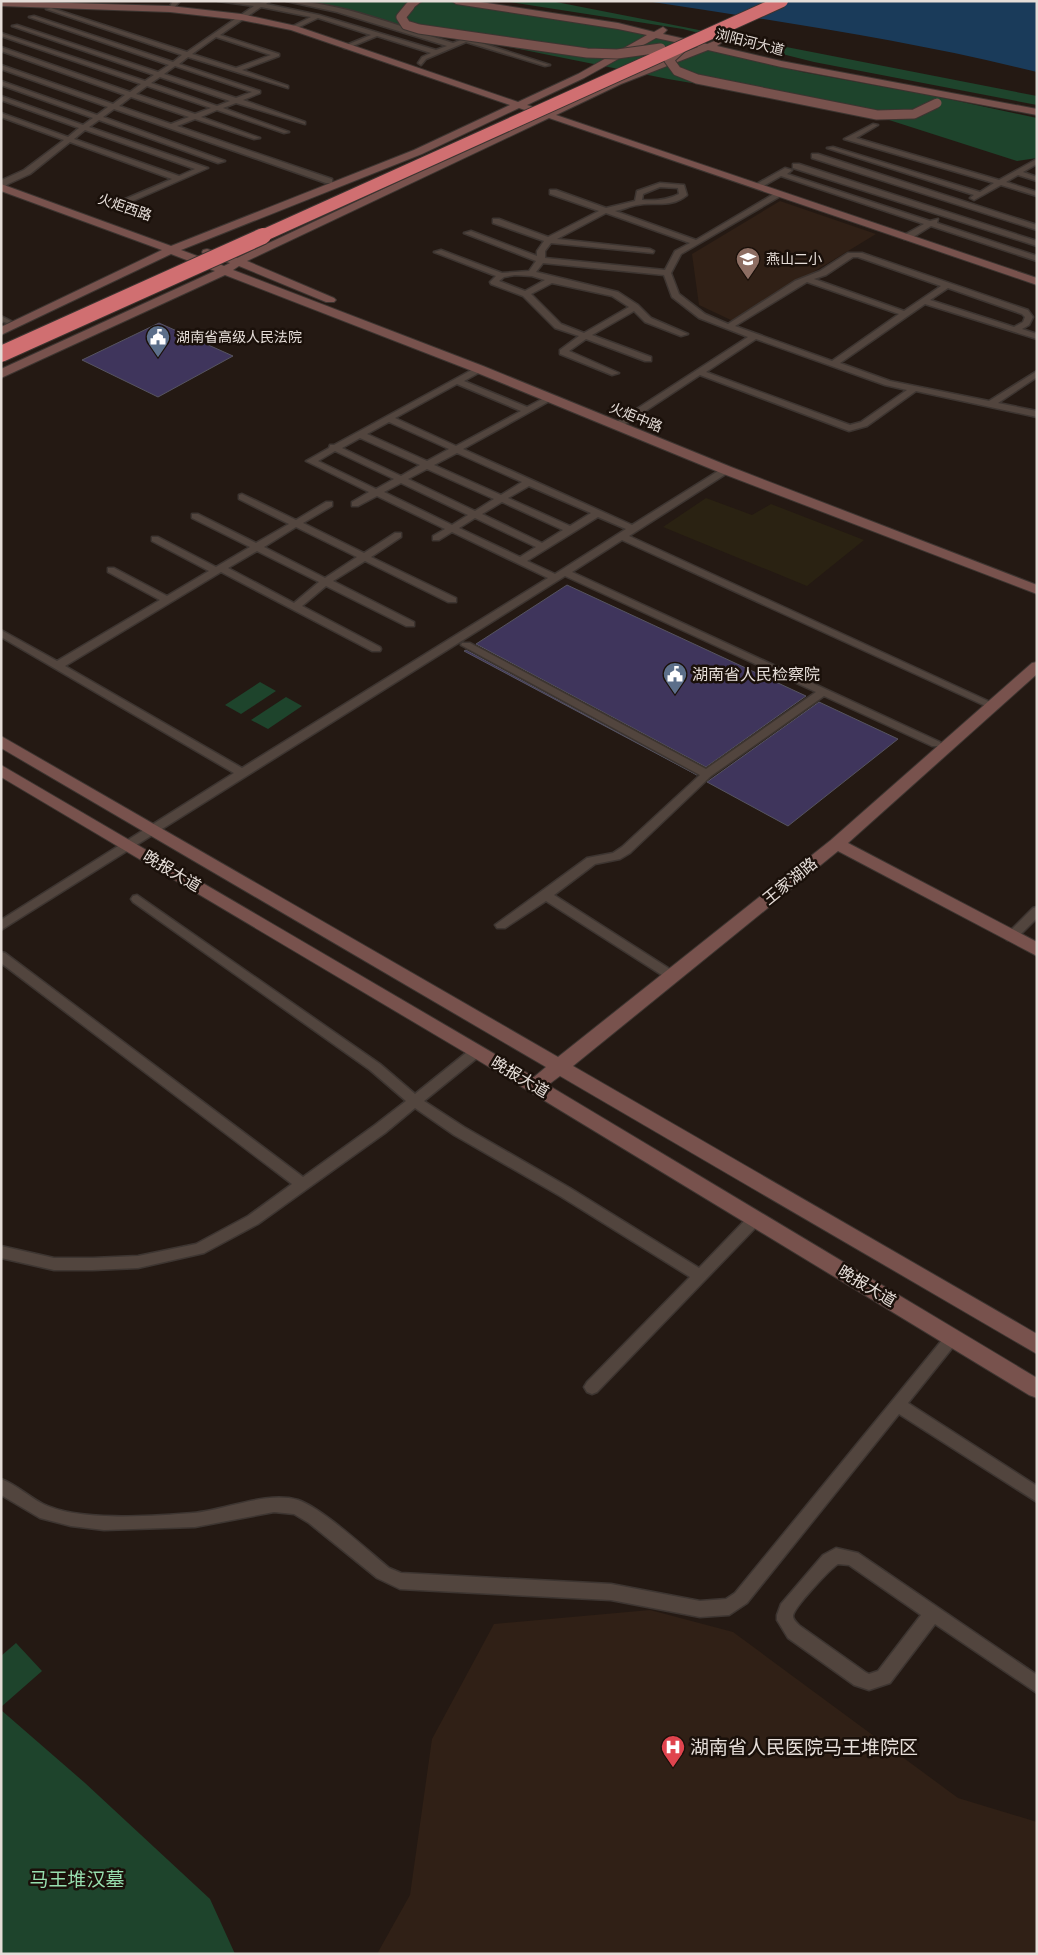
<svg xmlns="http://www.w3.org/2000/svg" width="1038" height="1955" font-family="Cabin,'Noto Sans SC',sans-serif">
<rect width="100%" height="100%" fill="#241913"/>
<polygon fill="#2a2212" points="706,498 752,515 771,504 864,540 807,586 663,527"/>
<g fill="#302016">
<polygon points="780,201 876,234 733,321 699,305 692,254"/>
<polygon points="650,1610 733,1632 958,1798 1037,1822 1037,1954 377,1954 410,1895 432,1739 494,1624"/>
</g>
<g fill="#1e442c">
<polygon points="279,1 445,1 618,26 802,72 939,97 1037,118 1037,158 1017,161 864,112 668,79 419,29 305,4"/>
<polygon points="504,1 551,1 1037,96 1037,105 814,62 683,29"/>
<polygon points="260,682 276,691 241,714 225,705"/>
<polygon points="286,697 302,706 268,729 251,720"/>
<polygon points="16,1643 42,1671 1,1707 1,1656"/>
<polygon points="1,1710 85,1783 210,1899 235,1954 1,1954"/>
</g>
<path fill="#1a3b5a" d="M 646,1 L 1037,1 L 1037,72 C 908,40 777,21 646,1 Z"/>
<g fill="#3f355c" stroke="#565460">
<polygon points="159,323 233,356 158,397 82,360"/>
<polygon points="567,585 806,696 706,767 476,644"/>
<polygon points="466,650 697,775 464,651"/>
<polygon points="819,702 898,739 788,826 707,782"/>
</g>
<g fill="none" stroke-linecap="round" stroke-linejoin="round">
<g stroke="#3d3531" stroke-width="3">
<g id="street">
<polygon points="173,1 180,1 172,10 168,10"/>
<path d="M 218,1 L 259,3 L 270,1 L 266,4 L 319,15 L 436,50 L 447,46 L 337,12 L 286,1 C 339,1 402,28 453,43 L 466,38 L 550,65 L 545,66 L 466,42 L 426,59 L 421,65 L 418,63 L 422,57 L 431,53 L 377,36 L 348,48 L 344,48 L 344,46 L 371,35 L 318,18 L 295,29 L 291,29 L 291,27 L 311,17 L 261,7 L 220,35 L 279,54 L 279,56 L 242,70 L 288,86 L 288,88 L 188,57 L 179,64 L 260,91 L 260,93 L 243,100 L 305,122 L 305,124 L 236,103 L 223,108 L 289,132 L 284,133 L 217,110 L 201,117 L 260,138 L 254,139 L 195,119 L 177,126 L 332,179 L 332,183 L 326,183 L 114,109 L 103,117 L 225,161 L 218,163 L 99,120 L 89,127 L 208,168 L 126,204 L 123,204 L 123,200 L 172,179 L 70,142 L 30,174 L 8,184 L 1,190 L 2,180 L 24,170 L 64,140 L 1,117 L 1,113 L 68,137 L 79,128 L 1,100 L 1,96 L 83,125 L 93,118 L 1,85 L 1,81 L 97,115 L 108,107 L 1,69 L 1,65 L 113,104 L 125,95 L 1,51 L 1,47 L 130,92 L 141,84 L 1,36 L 1,33 L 145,81 L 154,75 L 12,26 L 17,25 L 158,72 L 169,65 L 29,17 L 34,16 L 173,62 L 182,55 L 46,9 L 51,8 L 187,52 L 254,6 ZM 216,37 L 271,55 L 236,68 L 192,54 ZM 175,66 L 252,92 L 236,98 L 164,74 ZM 160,77 L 230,101 L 217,106 L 151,83 ZM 147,86 L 211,108 L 195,114 L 136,94 ZM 131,97 L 189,117 L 171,124 L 119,106 ZM 85,130 L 195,169 L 179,176 L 74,139 Z"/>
<polygon points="873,124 878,125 856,138 999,180 1037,159 1037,164 1023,172 1037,177 1037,181 1018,175 1006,182 1037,192 1037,196 1001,185 974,200 970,198 974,195 827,148 833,147 980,192 994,183 844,139"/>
<polygon points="812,154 818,154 1037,225 1037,230 812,158"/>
<polygon points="793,164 799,164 1037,241 1037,246 793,168"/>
<polygon points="785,168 792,170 787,174 930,221 938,219 937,223 1037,256 1037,261 931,226 910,239 904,239 904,235 924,224 781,176 760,188 753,186"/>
<path d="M 660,183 L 684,185 L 687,195 C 670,209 655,201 637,205 C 630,206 622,210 615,211 L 696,240 L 777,192 L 784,194 L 681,254 L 671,273 L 679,294 L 705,314 L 728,324 L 795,281 L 820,271 L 848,253 L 862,253 L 1028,310 L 1033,317 L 1029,325 L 1022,329 L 1037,334 L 1037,339 L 925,304 L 840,363 L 890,381 L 989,401 L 1037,371 L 1037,377 L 998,403 L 1037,411 L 1037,417 L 916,391 L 867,426 L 849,431 L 700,375 L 621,427 L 615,427 L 615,423 L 748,337 L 699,318 L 672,297 L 664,275 L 543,263 L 536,272 L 618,292 L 638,305 L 651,318 L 688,334 L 681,336 L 645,322 L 634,311 L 592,335 L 651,357 L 651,361 L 645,361 L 586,339 L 569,351 L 619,373 L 612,375 L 560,354 L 560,350 L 579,336 L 555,328 L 523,296 L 491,284 L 490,282 L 496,276 L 434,252 L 441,250 L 502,273 L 529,271 L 536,261 L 464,233 L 471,231 L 537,256 L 537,251 L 544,241 L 493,223 L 493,219 L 499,219 L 548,237 L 599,211 L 550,194 L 550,190 L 556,190 L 606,208 L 635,201 L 637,191 ZM 660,187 L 678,188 L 679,194 C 667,200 656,201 642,200 L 643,194 ZM 606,213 L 690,243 L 675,251 L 665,270 L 545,258 L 545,251 L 551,243 L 653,253 L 654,251 L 650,249 L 557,239 ZM 853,257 L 858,257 L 941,286 L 904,311 L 814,279 L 826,275 ZM 515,275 L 532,276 L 545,280 L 525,291 L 499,281 L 504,277 ZM 807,282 L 899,314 L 832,361 L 735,326 ZM 552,283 L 612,296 L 629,307 L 584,333 L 561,324 L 531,294 ZM 948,288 L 1022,314 L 1025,317 L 1023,322 L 1014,327 L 930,300 ZM 756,339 L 885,385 L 907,390 L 861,422 L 850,425 L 706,372 Z"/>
<polygon points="1,316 11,321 7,323 1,321"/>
<path d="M 479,366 L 482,367 L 482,371 L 464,381 L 527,407 L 548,396 L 555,398 L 463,449 L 632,525 L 723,468 L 729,468 L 729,472 L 629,536 L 999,706 L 998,708 L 990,708 L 622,540 L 572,572 L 940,742 L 941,744 L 940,746 L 932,746 L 824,696 L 711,776 L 630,853 L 620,859 L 595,864 L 554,895 L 676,973 L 678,976 L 676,979 L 668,979 L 546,901 L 505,928 L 497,928 L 495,925 L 587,858 L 613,853 L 622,847 L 700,775 L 461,645 L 462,643 L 470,643 L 706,769 L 816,692 L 565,576 L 1,930 L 1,920 L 234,773 L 1,637 L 1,630 L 57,661 L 160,600 L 108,572 L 108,568 L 114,568 L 167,596 L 209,571 L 152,541 L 152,537 L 158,537 L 216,567 L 250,547 L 192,518 L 192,514 L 198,514 L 256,543 L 289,524 L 239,499 L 239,495 L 242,494 L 296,520 L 326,502 L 332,502 L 332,506 L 303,523 L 364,553 L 395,533 L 401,533 L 401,537 L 371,557 L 456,598 L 456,602 L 448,602 L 365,561 L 333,581 L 414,622 L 414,626 L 406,626 L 326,586 L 302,606 L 380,647 L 381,649 L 380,651 L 372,651 L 221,572 L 65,666 L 242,768 L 548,578 L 452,532 L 439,540 L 433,540 L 433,536 L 445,529 L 377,496 L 358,506 L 352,506 L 352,502 L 369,492 L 306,461 L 329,448 L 330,445 L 334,445 ZM 457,384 L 521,411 L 456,446 L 395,418 ZM 389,422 L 449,449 L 427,461 L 367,434 ZM 360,438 L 420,465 L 401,476 L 342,448 ZM 335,451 L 394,479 L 376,489 L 318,461 ZM 457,453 L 522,482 L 501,495 L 434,465 ZM 427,469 L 494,499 L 475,511 L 408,479 ZM 401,483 L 468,515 L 452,525 L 384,492 ZM 529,486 L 591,513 L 570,526 L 508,498 ZM 502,502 L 563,530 L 542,543 L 482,514 ZM 598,517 L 626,529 L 555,574 L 527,561 ZM 475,518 L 536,547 L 520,557 L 459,528 ZM 296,527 L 357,557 L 325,578 L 264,547 ZM 257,551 L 319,582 L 294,603 L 228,568 Z"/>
<polygon points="137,895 380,1064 415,1094 472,1048 482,1048 483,1051 482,1054 424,1101 464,1127 570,1188 699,1268 750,1215 755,1213 760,1215 762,1219 760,1223 597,1392 592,1394 587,1392 584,1387 587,1382 690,1277 560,1196 454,1135 415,1108 385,1133 258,1224 204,1253 138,1268 93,1270 54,1270 1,1258 1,1246 54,1258 93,1258 138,1256 196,1244 248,1216 292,1184 1,963 1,952 5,953 303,1177 375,1125 406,1101 370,1070 133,902 131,899 133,896"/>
<polygon points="1037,907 1037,918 1015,940 1007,940 1005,937 1007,934 1033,908"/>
<path d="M 952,1332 L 957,1334 L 959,1338 L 957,1342 L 908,1403 L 1037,1486 L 1037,1502 L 899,1414 L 747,1603 L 729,1615 L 700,1617 L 611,1600 L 400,1589 L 377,1578 L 309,1523 L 294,1514 L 274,1512 L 195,1527 L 104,1530 L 71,1526 L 40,1518 L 1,1495 L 1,1479 C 17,1485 29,1497 43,1504 C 80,1522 153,1516 193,1513 C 226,1510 266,1491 298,1500 C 322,1508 367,1550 389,1568 L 401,1573 L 611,1584 L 700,1601 L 726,1599 L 735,1593 L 947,1334 Z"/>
<path d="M 836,1548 L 858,1553 L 1037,1675 L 1037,1693 L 935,1624 L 890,1683 L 869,1690 L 854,1685 L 788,1638 L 777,1620 L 777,1615 L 781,1604 L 823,1555 ZM 838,1564 L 849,1565 L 921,1615 L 878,1671 L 869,1674 L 865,1672 L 800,1626 C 798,1624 793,1620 793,1616 C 793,1608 830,1569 838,1564 Z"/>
</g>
</g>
<g stroke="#3d3531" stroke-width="2">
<g id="secondary">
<path d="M 1,1 L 170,6 L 241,14 L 296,26 L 518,102 L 578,74 L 647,35 L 618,29 L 456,4 L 452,1 L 474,1 L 618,23 L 654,32 L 663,27 L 667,30 L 663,34 L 707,44 L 717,40 L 721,43 L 717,46 L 781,61 L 1037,109 L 1037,115 L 781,67 L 708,50 L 621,84 L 556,115 L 1037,278 L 1037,285 L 549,118 L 247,261 L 334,298 L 336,300 L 334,302 L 326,302 L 239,266 L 233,270 L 483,366 L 731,467 L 1037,585 L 1037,594 L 721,473 L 475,372 L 225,275 L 1,378 L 1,369 L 215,271 L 171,254 L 1,335 L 1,327 L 162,250 L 1,191 L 1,184 L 171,246 L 414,150 L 510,105 L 291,30 L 241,20 L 170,12 L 1,6 ZM 656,38 L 698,47 L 615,80 L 547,112 L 527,105 L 584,78 ZM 519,108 L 540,115 L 237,258 L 207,249 L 203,250 L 202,252 L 203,254 L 230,263 L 224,266 L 181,250 L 422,154 Z"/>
<polygon points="412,1 422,1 413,8 407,8 407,4"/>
<polygon points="1037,662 1037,674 848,843 1037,942 1037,956 838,851 573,1066 1037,1334 1037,1354 560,1076 548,1085 1037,1378 1037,1398 1029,1395 471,1056 1,777 1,765 534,1077 546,1067 1,748 1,736 558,1057 831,840 1032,663"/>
</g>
</g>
<use href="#street" fill="#52453e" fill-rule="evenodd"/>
<use href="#secondary" fill="#78524d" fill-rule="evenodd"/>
<g stroke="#3d3531" stroke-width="11" stroke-linecap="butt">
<g id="secondary-bridge">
<polyline points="410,6 401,17 406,25 419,29 587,53 617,54 661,48"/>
<polyline points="684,46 669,60 677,71 697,79 877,115 914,114 937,103"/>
</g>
</g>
<g stroke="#3d3531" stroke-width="14" stroke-linecap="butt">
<polyline id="highway-bridge-far1" points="260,237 782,1"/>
</g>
<g stroke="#3d3531" stroke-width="18" stroke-linecap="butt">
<polyline id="highway-bridge" points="1,354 263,236"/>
</g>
<use href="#secondary-bridge" stroke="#78524d" stroke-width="9"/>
<use href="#highway-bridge-far1" stroke="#d06f71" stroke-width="12"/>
<use href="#highway-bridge" stroke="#d06f71" stroke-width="16"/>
</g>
<defs>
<g id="school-pin" transform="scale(1.25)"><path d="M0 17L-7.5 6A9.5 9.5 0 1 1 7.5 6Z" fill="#8d6e63" stroke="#1a100a"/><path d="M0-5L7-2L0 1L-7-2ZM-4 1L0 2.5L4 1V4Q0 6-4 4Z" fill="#fff"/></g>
<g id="civic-pin" transform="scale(1.25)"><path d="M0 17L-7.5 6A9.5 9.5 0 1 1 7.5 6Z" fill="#5c6f8a" stroke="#1a100a"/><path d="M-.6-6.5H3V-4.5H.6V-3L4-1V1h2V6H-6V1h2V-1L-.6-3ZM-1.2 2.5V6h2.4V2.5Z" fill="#fff"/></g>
<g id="hospital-pin" transform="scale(1.25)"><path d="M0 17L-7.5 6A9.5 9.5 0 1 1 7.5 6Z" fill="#e0444e" stroke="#1a100a"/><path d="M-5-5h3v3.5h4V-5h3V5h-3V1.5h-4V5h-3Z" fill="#fff"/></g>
</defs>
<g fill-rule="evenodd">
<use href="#school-pin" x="748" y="259"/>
<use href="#civic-pin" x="158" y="337"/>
<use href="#civic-pin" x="675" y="674"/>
<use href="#hospital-pin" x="673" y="1747"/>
</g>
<g text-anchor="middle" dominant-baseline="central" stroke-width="5" stroke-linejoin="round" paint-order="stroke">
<g font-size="14" fill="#e5ddd8" stroke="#1a100a">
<text transform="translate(750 42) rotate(14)">浏阳河大道</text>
<text transform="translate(125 207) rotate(19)">火炬西路</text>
<text transform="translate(636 417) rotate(22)">火炬中路</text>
</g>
<g font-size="14" fill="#e5ddd8" stroke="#1a100a" text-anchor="start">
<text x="766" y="259">燕山二小</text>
<text x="176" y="337">湖南省高级人民法院</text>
</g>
<g font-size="16" fill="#e5ddd8" stroke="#1a100a" text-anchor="start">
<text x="692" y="674">湖南省人民检察院</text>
</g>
<g font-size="16" fill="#e5ddd8" stroke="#1a100a">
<text transform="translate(172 871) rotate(31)">晚报大道</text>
<text transform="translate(790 881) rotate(-39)">王家湖路</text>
<text transform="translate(520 1077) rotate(31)">晚报大道</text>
<text transform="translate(867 1286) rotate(31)">晚报大道</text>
</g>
<g font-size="19" fill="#e5ddd8" stroke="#1a100a" text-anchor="start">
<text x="690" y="1747">湖南省人民医院马王堆院区</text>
</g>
<g font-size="19" fill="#97deae" stroke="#1a100a">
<text x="77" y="1879">马王堆汉墓</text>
</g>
</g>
<rect width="1038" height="1955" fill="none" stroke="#e5ddd8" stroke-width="5"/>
</svg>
